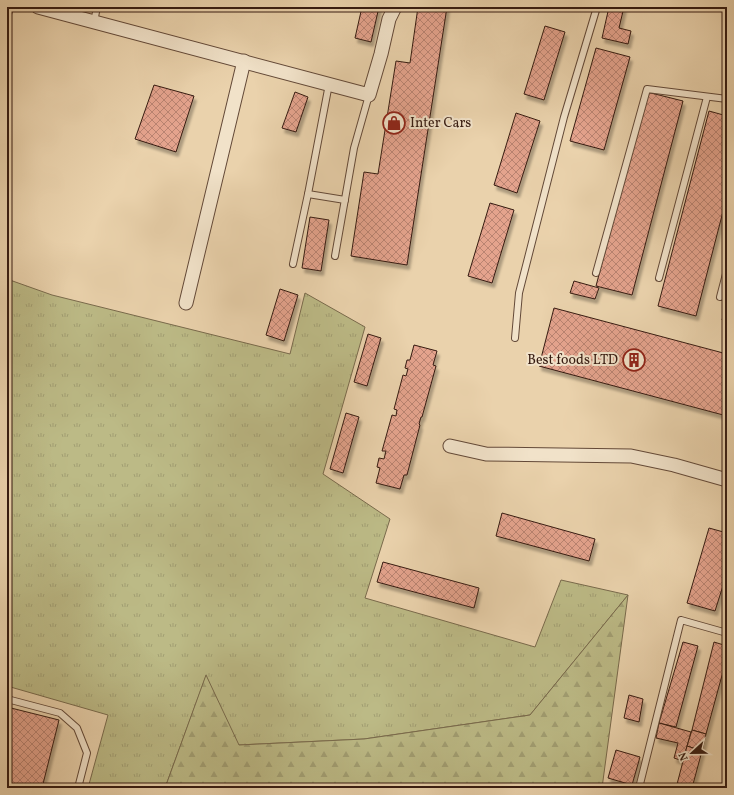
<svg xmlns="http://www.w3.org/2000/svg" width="734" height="795" font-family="Vollkorn,serif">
<defs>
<pattern id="grass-tufts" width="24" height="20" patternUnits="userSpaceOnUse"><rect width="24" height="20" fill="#bcba86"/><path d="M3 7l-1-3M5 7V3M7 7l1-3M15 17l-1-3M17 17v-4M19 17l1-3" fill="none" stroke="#a29f73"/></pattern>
<pattern id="forest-firs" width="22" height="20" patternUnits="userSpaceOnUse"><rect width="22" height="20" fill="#bcba86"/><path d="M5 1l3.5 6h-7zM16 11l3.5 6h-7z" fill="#a29f73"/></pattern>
<pattern id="building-cross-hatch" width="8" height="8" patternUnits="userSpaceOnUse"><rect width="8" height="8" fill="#e4a38d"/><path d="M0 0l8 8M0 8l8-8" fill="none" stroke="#ba8472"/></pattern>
<filter id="shadow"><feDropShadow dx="2.5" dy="4.5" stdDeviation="1" flood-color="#0004"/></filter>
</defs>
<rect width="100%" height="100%" fill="#ead2ac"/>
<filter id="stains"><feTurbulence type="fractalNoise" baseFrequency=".005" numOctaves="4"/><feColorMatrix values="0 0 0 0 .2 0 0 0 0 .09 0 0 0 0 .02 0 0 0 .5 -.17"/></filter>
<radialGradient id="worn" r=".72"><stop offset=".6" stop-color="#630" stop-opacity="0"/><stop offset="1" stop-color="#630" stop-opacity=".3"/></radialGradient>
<polygon fill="url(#grass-tufts)" stroke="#796a4c" points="7,279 52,295 290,354 305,293 365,327 323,474 390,519 365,598 535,647 561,580 628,595 530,715 364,739 238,745 206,676 165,788 88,788 108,715 7,686"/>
<polygon fill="url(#forest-firs)" stroke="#796a4c" points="628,595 602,788 165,788 206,675 239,745 364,739 530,715"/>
<g fill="url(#building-cross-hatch)" stroke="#361b11" filter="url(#shadow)">
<polygon points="362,7 379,7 371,42 355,38"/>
<polygon points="418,7 447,7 407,265 351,256 364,172 378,174 396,61 410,63"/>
<polygon points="609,7 624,7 619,28 631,31 628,44 602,38"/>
<polygon points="545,26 565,32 544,100 524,94"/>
<polygon points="596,48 630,57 604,150 570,141"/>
<polygon points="154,85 194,96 176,152 135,139"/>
<polygon points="295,92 308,97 296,132 282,128"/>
<polygon points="647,92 683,101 632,295 596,286"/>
<polygon points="709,111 727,116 727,196 696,316 658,306"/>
<polygon points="516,113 540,121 517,193 494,185"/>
<polygon points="490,203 514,210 492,283 468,276"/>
<polygon points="310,217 329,220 321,271 302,268"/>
<polygon points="574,281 599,288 595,299 570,293"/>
<polygon points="280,289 298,295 284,341 266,335"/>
<polygon points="727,302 727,322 722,320"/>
<polygon points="554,308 727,354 727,416 539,366"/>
<polygon points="368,334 381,338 367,386 354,382"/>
<polygon points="414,345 437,351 433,365 436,366 422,417 421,417 419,424 420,425 407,475 404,475 400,489 376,483 380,468 377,467 379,458 384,459 386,451 382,451 392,415 396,416 397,410 394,409 403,375 406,376 408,369 405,368 407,360 410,360"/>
<polygon points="346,413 359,417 343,473 330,469"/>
<polygon points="502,513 595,539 589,561 496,536"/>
<polygon points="709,528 727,533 727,573 715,611 687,603"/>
<polygon points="383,562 479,588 474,608 377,582"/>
<polygon points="683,642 698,646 676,727 659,723"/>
<polygon points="714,642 727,646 727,657 706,734 692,730"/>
<polygon points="629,695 643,699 639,722 624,718"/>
<polygon points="7,707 59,720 42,788 7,788"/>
<polygon points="659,723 691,732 683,761 674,758 678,743 656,738"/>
<polygon points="692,730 706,734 702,751 687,746"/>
<polygon points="687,746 702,751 692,788 676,788"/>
<polygon points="616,750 640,757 632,785 608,778"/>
</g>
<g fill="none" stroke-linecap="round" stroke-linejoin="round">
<g stroke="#634938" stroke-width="8">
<g id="service">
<polyline points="7,18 10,7"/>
<polyline points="94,22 97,7"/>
<polyline points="329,84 308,194 345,200"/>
<polyline points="335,256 354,148 369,95"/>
<polyline points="293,264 308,194"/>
<polyline points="596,273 647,89 727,99"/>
<polyline points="659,278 707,97"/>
<polyline points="720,297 727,270"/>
<polyline points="515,338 519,293 564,117 597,7"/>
<polyline points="7,699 60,713 77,728 87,753 78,788"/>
<polyline points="639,788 681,620 727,633"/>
</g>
</g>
<g stroke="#634938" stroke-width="15">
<g id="minor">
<polyline points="38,7 369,95 381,54 389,19 395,7"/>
<polyline points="186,303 244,61"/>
<polyline points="450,446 486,454 631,456 674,465 727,480"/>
</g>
</g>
<use href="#service" stroke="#f1e2c9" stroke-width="6"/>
<use href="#minor" stroke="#f1e2c9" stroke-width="13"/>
</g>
<defs>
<g id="shop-ring" transform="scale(1.15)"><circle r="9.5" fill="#f1e2c9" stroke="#8f2418" stroke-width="1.5"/><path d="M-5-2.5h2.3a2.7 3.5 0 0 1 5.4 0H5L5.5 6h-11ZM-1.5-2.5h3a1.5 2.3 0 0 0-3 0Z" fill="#8f2418"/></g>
<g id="building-ring" transform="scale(1.15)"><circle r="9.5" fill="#f1e2c9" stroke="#8f2418" stroke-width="1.5"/><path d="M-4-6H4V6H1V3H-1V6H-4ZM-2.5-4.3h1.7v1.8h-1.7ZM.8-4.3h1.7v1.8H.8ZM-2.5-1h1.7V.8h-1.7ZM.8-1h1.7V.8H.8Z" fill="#8f2418"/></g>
</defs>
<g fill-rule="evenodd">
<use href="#shop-ring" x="394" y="123"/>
<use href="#building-ring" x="634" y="360"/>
</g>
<g text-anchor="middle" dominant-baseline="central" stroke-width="4" stroke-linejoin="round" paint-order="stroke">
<g font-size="14" fill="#361b11" stroke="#f1e2c9" text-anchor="start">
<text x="410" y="123">Inter Cars</text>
<text x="618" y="360" text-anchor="end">Best foods LTD</text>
</g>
</g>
<rect width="734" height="795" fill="none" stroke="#ead2ac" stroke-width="24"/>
<rect x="8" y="8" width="718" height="779" fill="none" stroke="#361b11" stroke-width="2"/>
<rect x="12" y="12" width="710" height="771" fill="none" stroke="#361b11"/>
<g transform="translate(692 753) rotate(248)" stroke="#f1e2c9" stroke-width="3" paint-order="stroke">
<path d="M0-3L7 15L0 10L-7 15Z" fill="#361b11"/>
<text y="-6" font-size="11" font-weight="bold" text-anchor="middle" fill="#361b11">N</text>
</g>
<rect width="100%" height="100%" filter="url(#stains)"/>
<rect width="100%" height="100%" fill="url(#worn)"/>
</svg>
